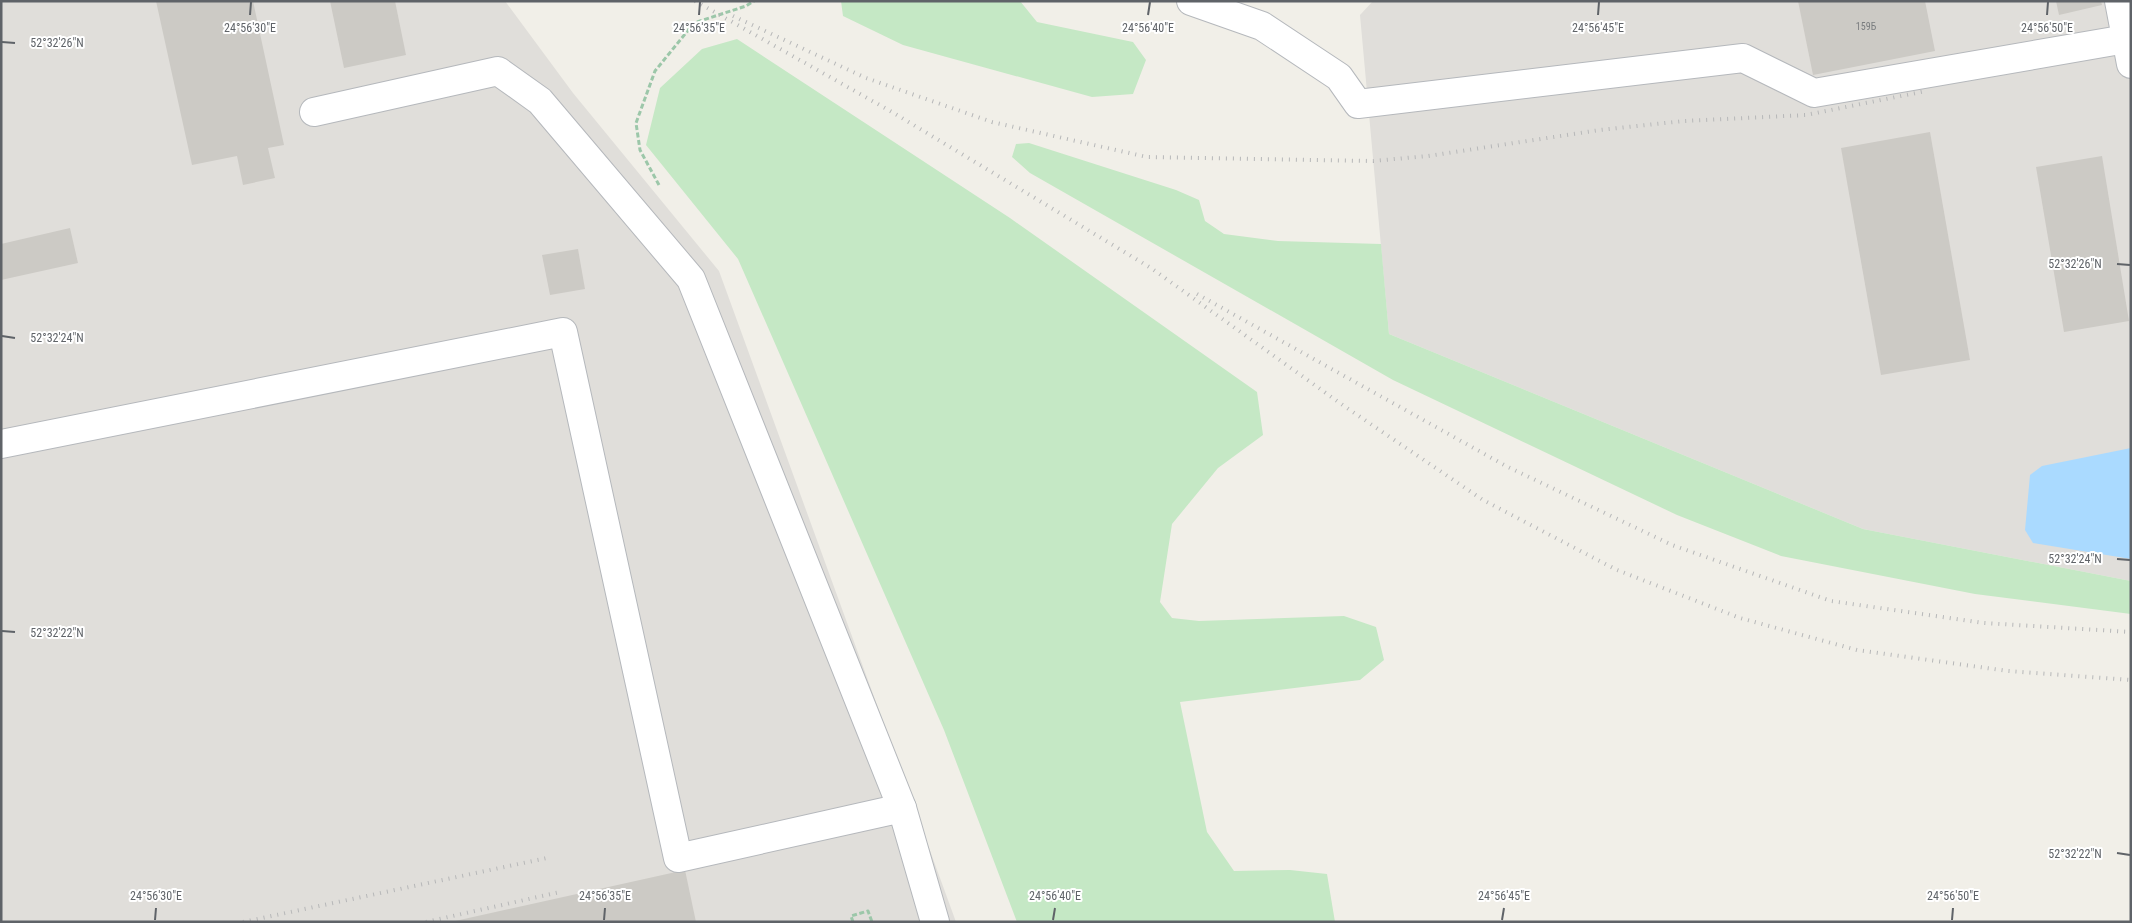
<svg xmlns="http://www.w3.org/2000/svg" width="2132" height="923" font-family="'Roboto Condensed',sans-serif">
<rect width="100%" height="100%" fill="#f1efe8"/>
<g fill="#e0deda">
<polygon points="1,1 505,1 573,93 719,271 956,922 1,922"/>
<polygon points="1373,1 2131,1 2131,581 1863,529 1389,334 1360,15"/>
</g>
<g fill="#c5e8c5">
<polygon points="841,1 1020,1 1037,22 1133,42 1146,60 1133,94 1092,97 903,45 843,16"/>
<polygon points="737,39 1010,218 1257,392 1263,435 1218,468 1172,524 1160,602 1172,618 1199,621 1344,616 1376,627 1384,660 1360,680 1180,702 1207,832 1234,871 1290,870 1327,874 1335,922 1017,922 944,730 738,259 646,145 660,88 702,49"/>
<polygon points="1029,143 1176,190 1199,200 1205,221 1224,234 1278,241 1381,244 1389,334 1863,529 2131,581 2131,614 1975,594 1781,556 1677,515 1393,380 1030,173 1012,157 1016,144"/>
</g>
<polygon fill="#aadaff" points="2131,448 2131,559 2033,543 2025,530 2030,475 2042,466"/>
<g fill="#cccac5">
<polygon points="156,1 253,1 284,145 268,148 275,178 243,185 237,156 192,165"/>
<polygon points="330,1 395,1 406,55 344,68"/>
<polygon points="1798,1 1925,1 1935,51 1813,75"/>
<polygon points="2056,1 2101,1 2102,5 2059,15"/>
<polygon points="1930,132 1970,360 1881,375 1841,148"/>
<polygon points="2102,156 2129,321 2064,332 2036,167"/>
<polygon points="70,228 78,263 1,280 1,244"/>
<polygon points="578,249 585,289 550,295 542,255"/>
<polygon points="685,870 696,922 455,922 455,921"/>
</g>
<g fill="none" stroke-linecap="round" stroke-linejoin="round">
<g stroke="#b5b8bc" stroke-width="30">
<g id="minor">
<polyline points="1191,1 1262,26 1339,77 1358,104 1743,58 1814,93 2126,39"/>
<polyline points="2119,1 2131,64"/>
<polyline points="314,112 498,71 540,101 691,279 902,808"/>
<polyline points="1,444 563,332 678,858 902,808 935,922"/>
</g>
</g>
<g stroke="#9cc7a9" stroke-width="3" stroke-dasharray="5 2.5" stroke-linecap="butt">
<polyline points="659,185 640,150 636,123 655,71 694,23 746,6 754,1"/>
<polyline points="853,922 851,916 868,911 872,922"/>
</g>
<use href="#minor" stroke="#fff" stroke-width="28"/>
<g stroke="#b6b7b8" stroke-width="4" stroke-dasharray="1 6" stroke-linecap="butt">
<polyline points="695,1 892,112 1151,268 1344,406 1483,500 1617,570 1740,618 1857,650 2008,671 2131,680"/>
<polyline points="733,16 866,78 992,122 1147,157 1373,161 1428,156 1600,130 1684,121 1806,115 1926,91"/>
<polyline points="1197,294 1506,466 1672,545 1831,601 1984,623 2131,632"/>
<polyline points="243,922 547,858"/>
<polyline points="426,922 560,892"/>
</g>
</g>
<path fill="none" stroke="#5f6368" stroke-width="2" d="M 250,15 L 251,2M 699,15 L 700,2M 1148,15 L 1150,2M 1598,15 L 1599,2M 2047,15 L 2048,2M 2,42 L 15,43M 2117,264 L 2130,265M 2,336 L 15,338M 2117,559 L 2130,560M 2,631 L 15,632M 2117,853 L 2130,855M 155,920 L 156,908M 604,920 L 605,908M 1053,920 L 1055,908M 1502,920 L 1504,908M 1952,920 L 1953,908"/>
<g text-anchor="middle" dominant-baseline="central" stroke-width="4" stroke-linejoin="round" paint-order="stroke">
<g font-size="10" fill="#7a7d7f">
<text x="1866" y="26">159Б</text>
</g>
</g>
<g font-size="12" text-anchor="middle" fill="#5f6368" stroke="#fff" stroke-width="4" stroke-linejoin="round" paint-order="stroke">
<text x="250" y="32">24°56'30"E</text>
<text x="699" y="32">24°56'35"E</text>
<text x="1148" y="32">24°56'40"E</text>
<text x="1598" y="32">24°56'45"E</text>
<text x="2047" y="32">24°56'50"E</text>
<text x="57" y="47">52°32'26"N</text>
<text x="2075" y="268">52°32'26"N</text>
<text x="57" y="342">52°32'24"N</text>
<text x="2075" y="563">52°32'24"N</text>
<text x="57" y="637">52°32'22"N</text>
<text x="2075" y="858">52°32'22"N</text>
<text x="156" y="900">24°56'30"E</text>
<text x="605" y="900">24°56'35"E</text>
<text x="1055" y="900">24°56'40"E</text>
<text x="1504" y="900">24°56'45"E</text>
<text x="1953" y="900">24°56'50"E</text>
</g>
<rect width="2132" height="923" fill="none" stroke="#5f6368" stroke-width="5"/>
</svg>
